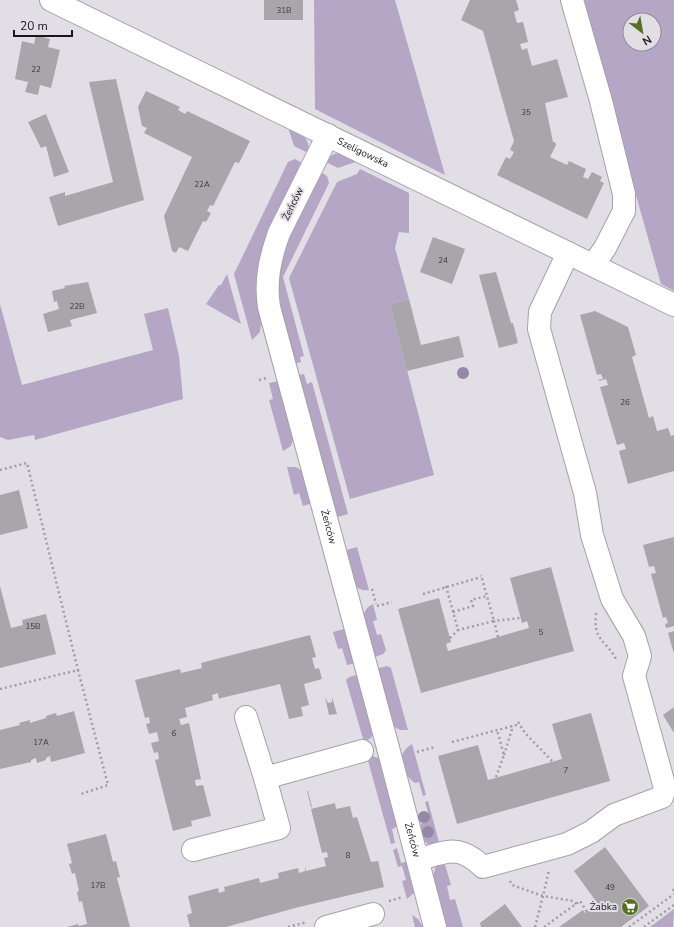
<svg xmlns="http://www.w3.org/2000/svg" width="674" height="927" font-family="'Nunito Sans',sans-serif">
<rect width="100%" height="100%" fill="#e1dee5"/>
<g fill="#b5a6c6" fill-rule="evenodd">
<polygon points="314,0 395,0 445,175 315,109"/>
<path d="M 581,0 L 674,0 L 674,291 L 661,284 ZM 630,20 L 654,20 L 654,44 L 630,44 Z"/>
<path d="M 288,127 C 300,133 311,137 308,153 L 294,146 Z"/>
<polygon points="340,153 358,161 338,168 324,161 334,154"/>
<polygon points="295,159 304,164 258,293 261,324 260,332 252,340 234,274 288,162"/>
<polygon points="360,169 409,193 409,233 399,232 395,248 409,299 390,304 434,475 350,499 289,278 337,182 357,174"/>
<path d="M 319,171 L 327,176 L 329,183 L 283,277 L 304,356 L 300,357 L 301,362 L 291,365 C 287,344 279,322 278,302 C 274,254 299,213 319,171 Z"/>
<polygon points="227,274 241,324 206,304 219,285 221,285"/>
<polygon points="0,304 22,385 153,350 144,314 168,308 179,356 183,399 35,440 34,435 8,440 0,437"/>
<polygon points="304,374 307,384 312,382 348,514 334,518 295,376"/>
<polygon points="279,381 294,436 291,446 283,451 269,400 273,399 269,383"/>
<polygon points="287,467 296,467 304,472 313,503 303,506 299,493 294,495"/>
<path d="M 357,547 L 369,590 C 349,593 347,566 343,551 Z"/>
<path d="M 373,604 L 377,620 L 373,621 L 377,635 L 381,634 L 386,650 L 383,654 L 372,658 C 368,642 353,613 373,604 Z"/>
<polygon points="348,628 357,663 347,665 342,648 338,649 333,632"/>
<polygon points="387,666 391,668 408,730 400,730 393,726 375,669"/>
<polygon points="360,674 374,733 371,738 364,742 346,680 349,677"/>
<path d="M 412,744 L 426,795 L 423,796 L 419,782 L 415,783 C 401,773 394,755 412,744 Z"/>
<polygon points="372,756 379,758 385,763 400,818 395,828 392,829 395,843 391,844 367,757"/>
<path d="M 428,801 L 440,846 C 424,846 424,841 420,827 L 424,817 L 429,816 L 425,802 Z"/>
<polygon points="397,848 401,863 405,862 414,868 415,892 407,899 402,881 406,880 402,866 398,867 393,850"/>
<polygon points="444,861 451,885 447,886 450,900 455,899 463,927 447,927 433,876 436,866"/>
<polygon points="674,909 673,927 650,927"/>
<polygon points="412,915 418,919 423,927 415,927"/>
</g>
<g fill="#a8a5ab">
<rect x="264" y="0" width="39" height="20"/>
<polygon points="470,0 516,0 519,10 514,12 517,23 523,22 528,42 520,44 522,50 527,48 532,66 557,59 568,97 545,103 553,142 555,142 556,145 550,157 567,165 569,161 586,169 583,177 588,179 592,172 602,177 600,181 604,183 587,219 497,175 506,157 510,159 514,152 510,150 514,141 483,31 461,20"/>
<polygon points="36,35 50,39 48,47 60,50 51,88 40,85 38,95 25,92 28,82 15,79 22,41 34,44"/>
<polygon points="116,79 144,200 58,226 49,197 65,192 65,196 113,182 89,82"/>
<polygon points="146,91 180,107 178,110 185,114 187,111 250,141 239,163 235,162 213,206 210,205 207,211 211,213 206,222 203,221 188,251 179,247 176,253 172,251 164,216 192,157 144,133 147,128 142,126 138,107"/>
<polygon points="46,114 69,172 54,177 46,146 41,148 28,122"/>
<polygon points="433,237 465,249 452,284 420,272"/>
<polygon points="496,272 511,323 513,323 518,343 499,348 479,275"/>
<polygon points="88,282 97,313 70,320 72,326 48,332 43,314 59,309 57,301 54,302 52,291 65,288 64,286"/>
<polygon points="409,299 421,345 459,336 464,357 407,371 390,304"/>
<polygon points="595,311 628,327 636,355 632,357 649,418 653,416 657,431 668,428 671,436 674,435 674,471 628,484 619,451 626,449 624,443 617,445 600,387 608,385 606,379 599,381 598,380 603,379 601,374 597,375 580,315"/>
<polygon points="19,490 28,528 0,535 0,495"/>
<polygon points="674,537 674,626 666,628 665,624 668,623 666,617 663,618 651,574 656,573 654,566 649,567 643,545"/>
<polygon points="551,567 574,651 421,693 398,609 439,598 451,642 446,644 448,651 498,637 529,628 527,621 522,623 510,578"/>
<polygon points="0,586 11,628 23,625 22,620 46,614 56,654 0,668"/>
<polygon points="674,631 674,654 668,633"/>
<polygon points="310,635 316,657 312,658 315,669 319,668 322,679 304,684 309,705 301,707 303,716 289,719 280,684 221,698 219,699 218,693 212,695 213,700 185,708 187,717 179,719 181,725 189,723 201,779 195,780 196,786 203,785 211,816 191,821 192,826 173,831 155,760 159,759 158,752 154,753 151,743 159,741 157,732 149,734 146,724 150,723 149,717 145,718 135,680 180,669 181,673 202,668 201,663"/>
<polygon points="325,697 328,703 332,702 332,697 337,714 329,715"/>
<polygon points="674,707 674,733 663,715"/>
<polygon points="74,711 85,753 51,762 50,756 46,758 46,760 37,763 36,758 31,760 31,762 0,769 0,730 20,725 19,723 30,720 30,723 46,718 46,716 56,713 57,716"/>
<polygon points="591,713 610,781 457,824 438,756 478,745 488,780 562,759 552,724"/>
<polygon points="307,791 308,791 312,807 311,807"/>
<polygon points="335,803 336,809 350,806 353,818 357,817 371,862 378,861 384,887 299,907 226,927 190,927 187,915 192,913 188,896 218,888 219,893 225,891 224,887 259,878 260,883 279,878 278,873 298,868 299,873 305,871 305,866 306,871 326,866 324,858 328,857 327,852 322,853 311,809"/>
<polygon points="106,834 113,862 116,861 120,877 117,878 130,927 67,927 78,924 79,926 87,924 82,901 79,902 77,892 79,891 75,873 72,874 69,864 72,863 67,844"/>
<polygon points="605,847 649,906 621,927 559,927 583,910 585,913 598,904 574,871"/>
<polygon points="505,904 522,927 481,927 480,923"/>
</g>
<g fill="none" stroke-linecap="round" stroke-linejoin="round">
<g stroke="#a4a2a7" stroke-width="24">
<g id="minor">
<path id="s1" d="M 51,0 L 674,305"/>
<polyline points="572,0 601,101 624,194 624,211 605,248 593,265"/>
<path id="s2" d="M 328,135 L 279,233 C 270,258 265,281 269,307 L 387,744 L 435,927"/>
<polyline points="246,717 265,778 362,751"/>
<polyline points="193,850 279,828 265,778"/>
<path d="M 418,860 C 447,851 459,844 483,867 L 567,844 L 591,832 L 614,815 L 662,797 L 665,788 L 634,676 L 640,656 L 634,636 L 612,599 L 592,535 L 585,493 L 539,329 L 540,312 L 568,253"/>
<polyline points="326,927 373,914"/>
</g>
</g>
<g stroke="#a09ea3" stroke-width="2.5" stroke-dasharray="2 3" stroke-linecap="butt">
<polyline points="259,380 267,378"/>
<polyline points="0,470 27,463 78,670"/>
<polyline points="446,586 458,630 494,621 481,575"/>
<polyline points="372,589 376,604"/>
<polyline points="423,594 481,577"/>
<polyline points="377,606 392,602"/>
<polyline points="453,612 473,606 471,600 487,596"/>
<path d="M 596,613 C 593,641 605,639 616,659"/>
<polyline points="498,637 494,621 520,618"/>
<polyline points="450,638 458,630"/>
<polyline points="0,689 78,670 108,785 81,794"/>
<polyline points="518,722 525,733 553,762"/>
<polyline points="452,742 520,724"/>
<polyline points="417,752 435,747"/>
<polyline points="504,755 513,726"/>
<polyline points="496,777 504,755 497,730"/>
<polyline points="510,881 512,885 543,896 549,870"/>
<polyline points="673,889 674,891"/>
<polyline points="389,901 403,897"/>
<polyline points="288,927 307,922"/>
<polyline points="535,927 543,896 573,901 576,904"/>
<polyline points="544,927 580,901 587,912"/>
<polyline points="629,927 674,894"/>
<polyline points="644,927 674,905"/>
</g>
<use href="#minor" stroke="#fff" stroke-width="22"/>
</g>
<g fill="#9787a7">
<circle cx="463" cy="373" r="6"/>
<circle cx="424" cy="817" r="6"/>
<circle cx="428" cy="832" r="6"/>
</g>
<defs>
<g id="supermarket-disc" transform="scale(0.9)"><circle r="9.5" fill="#567124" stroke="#e1dee5"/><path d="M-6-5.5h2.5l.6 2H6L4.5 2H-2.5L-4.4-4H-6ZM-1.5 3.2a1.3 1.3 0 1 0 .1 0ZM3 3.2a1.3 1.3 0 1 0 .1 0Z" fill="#fff"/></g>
</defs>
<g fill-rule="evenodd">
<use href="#supermarket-disc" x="630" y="907"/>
</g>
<g text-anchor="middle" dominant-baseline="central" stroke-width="4" stroke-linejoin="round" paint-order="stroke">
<g font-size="8" fill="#3b3a3d">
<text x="284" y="10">31B</text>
<text x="36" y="69">22</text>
<text x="526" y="112">35</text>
<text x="202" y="184">22A</text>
<text x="443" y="260">24</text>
<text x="77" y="306">22B</text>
<text x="625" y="402">26</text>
<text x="33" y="626">15B</text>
<text x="541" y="632">5</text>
<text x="174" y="733">6</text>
<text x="41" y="742">17A</text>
<text x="566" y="770">7</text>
<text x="348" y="855">8</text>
<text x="98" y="885">17B</text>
<text x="610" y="887">49</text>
</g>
<g font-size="10" fill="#171618" stroke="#e1dee5">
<text stroke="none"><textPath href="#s1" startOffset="347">Szeligowska</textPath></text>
<text transform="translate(293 204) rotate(-64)">Żeńców</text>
<text stroke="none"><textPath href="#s2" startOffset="413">Żeńców</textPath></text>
<text stroke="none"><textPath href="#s2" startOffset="737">Żeńców</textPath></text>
</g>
<g font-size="10" fill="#171618" stroke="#e1dee5" text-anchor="end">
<text x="617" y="907">Żabka</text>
</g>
</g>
<g transform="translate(642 32) rotate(149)"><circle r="19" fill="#e1dee5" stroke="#908e93"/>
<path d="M0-3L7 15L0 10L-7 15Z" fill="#567124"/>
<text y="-6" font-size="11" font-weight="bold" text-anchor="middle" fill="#171618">N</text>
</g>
<path d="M14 30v6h58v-6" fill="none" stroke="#171618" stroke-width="2"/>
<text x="20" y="30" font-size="12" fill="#171618" stroke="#e1dee5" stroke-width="3" paint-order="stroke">20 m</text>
</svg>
